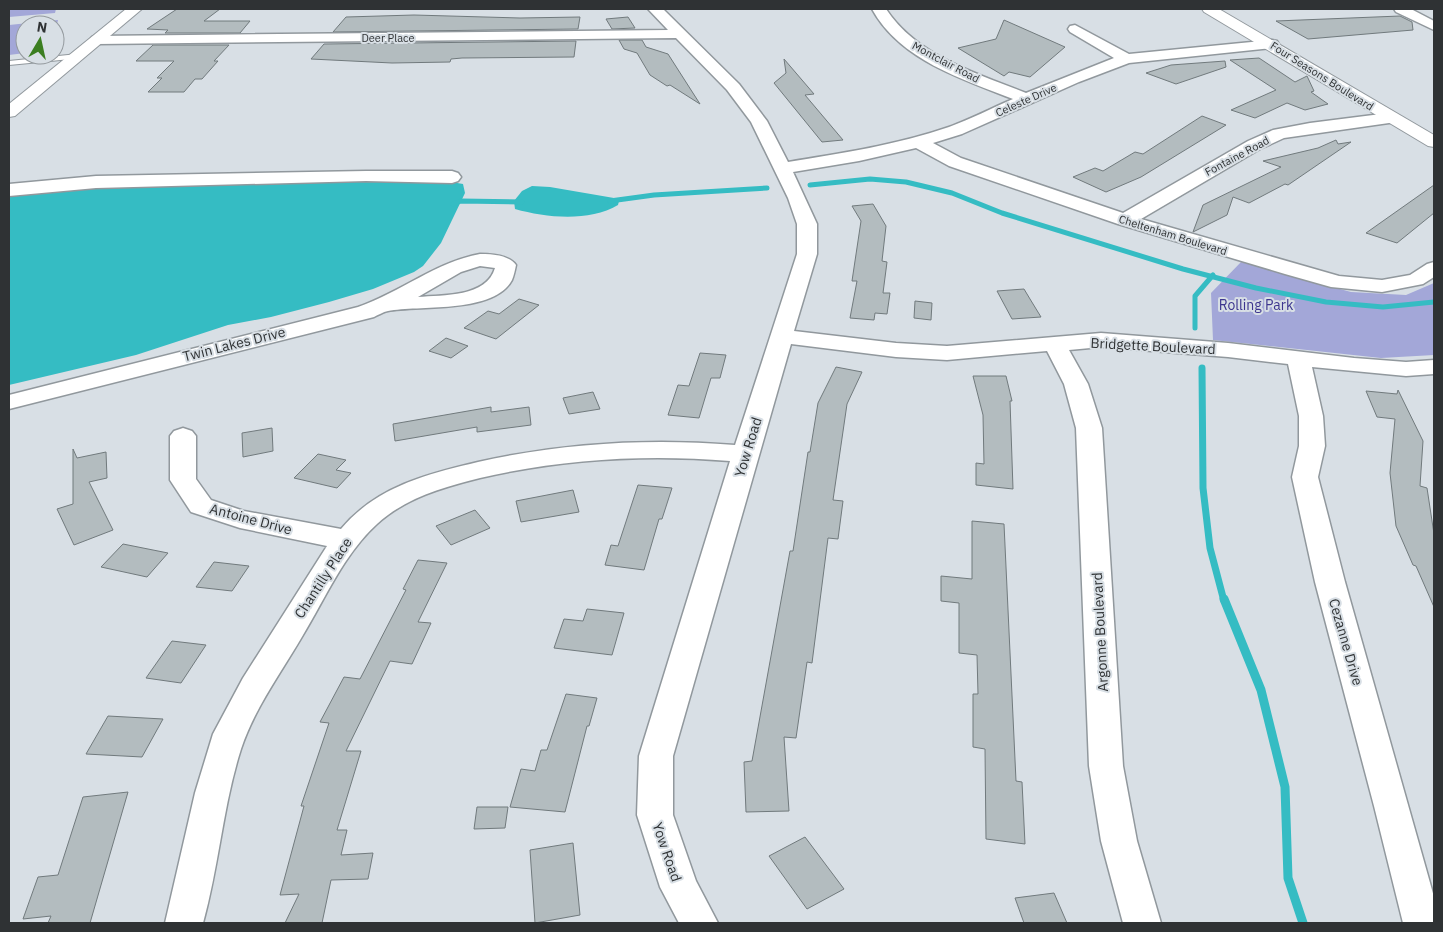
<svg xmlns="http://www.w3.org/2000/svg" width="1443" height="932" font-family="'IBM Plex Sans',sans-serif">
<rect width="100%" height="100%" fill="#d8dfe5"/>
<g fill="#a3a7d8">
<polygon points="9,9 56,9 55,13 9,17"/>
<polygon points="58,20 55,32 55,25 25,25 25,53 9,55 9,25"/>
<polygon points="1241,262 1351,292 1406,295 1434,283 1434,355 1381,358 1213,340 1211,293"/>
</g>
<g fill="#35bcc3">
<polygon points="397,179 440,180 463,184 465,193 441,243 423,266 414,272 373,289 329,302 271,317 228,325 136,355 9,385 9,195 54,189"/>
<path d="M 532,186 L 550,187 L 614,198 L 619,201 L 618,205 C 589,222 547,218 515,209 L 514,201 L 522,191 Z"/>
</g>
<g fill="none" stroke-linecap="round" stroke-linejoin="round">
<g stroke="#35bcc3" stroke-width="5">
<polyline points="810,185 870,179 906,182 952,193 1002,213 1183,269 1256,288 1326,302 1383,307 1434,302"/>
<polyline points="610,201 654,195 767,188"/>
<polyline points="453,204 461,201 522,202"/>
<polyline points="1195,328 1195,296 1213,275"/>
</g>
<polyline stroke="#35bcc3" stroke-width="7" points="1202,368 1203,488 1210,548 1224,601"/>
<polyline stroke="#35bcc3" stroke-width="9" points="1224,599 1261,690 1285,787 1288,878 1303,923"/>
</g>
<g fill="#b3bcbf" stroke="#717a7d">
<polygon points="177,9 220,9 204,21 250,21 240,33 165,33 168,30 147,29"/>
<polygon points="414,15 520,18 580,17 578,29 333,32 346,17"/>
<polygon points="1400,16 1412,22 1413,30 1308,39 1276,21"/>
<polygon points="628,17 635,28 612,29 606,19"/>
<polygon points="1004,20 1065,47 1030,77 1009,72 1004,76 958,48 996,39"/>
<polygon points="619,40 642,40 646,47 668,54 700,104 670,85 667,86 650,75 637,53 624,49"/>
<polygon points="576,41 574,57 462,58 451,59 450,62 392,63 311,59 324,44"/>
<polygon points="153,45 229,45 214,61 218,61 202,79 195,79 184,92 148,92 162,78 157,78 174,61 136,61"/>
<polygon points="1259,58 1295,82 1307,76 1314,91 1311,92 1328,104 1305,110 1287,103 1255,118 1231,110 1276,90 1230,60"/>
<polygon points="784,59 814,94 805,95 843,140 822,142 774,83 786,73"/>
<polygon points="1225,61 1226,67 1176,84 1146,73 1171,65"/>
<polygon points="1202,116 1226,125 1141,177 1106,192 1073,177 1095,168 1103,171 1135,152 1143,154"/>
<polygon points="1336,140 1338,144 1351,142 1288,185 1285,184 1249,203 1233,197 1227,215 1193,232 1203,205 1281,167 1263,161 1318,148"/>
<polygon points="1434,185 1434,213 1397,243 1366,233"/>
<polygon points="873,204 886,226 882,261 887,262 883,293 890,293 887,314 875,313 874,320 850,318 857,281 852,281 861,221 852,206"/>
<polygon points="1024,289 1030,299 1041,317 1012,319 997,291"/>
<polygon points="519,299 539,305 496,339 464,328 488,311 499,314"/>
<polygon points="915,301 932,303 931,320 914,318"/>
<polygon points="446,338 468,346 451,358 429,351"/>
<polygon points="700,353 726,355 720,378 711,378 699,418 668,415 678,385 689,386"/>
<polygon points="836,367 862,372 847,404 833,500 843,501 838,539 828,538 812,663 807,662 796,738 784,737 789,811 746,812 744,762 752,761 790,551 793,551 808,452 810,452 818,403"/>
<polygon points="973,376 1006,376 1012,401 1010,401 1013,489 976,485 976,463 984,464 983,415"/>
<polygon points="1398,390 1423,441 1420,486 1427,488 1434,534 1434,607 1416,566 1413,565 1396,526 1390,473 1395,419 1377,417 1366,391 1397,394"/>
<polygon points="593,392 600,409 569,414 563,398"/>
<polygon points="491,407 491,412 529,407 531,425 477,432 477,427 395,441 393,424"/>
<polygon points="272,428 273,451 243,457 242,433"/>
<polygon points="73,449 77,458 106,452 107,478 89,482 113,530 74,545 57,509 73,504"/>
<polygon points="318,454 346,460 336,470 351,473 337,488 294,478"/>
<polygon points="638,485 672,488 662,519 659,519 644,570 605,565 611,545 618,546"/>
<polygon points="573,490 579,512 521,522 516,501"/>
<polygon points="475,510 490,528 451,545 436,526"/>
<polygon points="972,521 1004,524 1016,781 1022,782 1025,844 986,839 985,749 973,747 973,694 978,694 977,655 959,653 959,603 941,601 941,576 972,579"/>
<polygon points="123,544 168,553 147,577 101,567"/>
<polygon points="418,560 447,563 418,622 431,623 412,664 390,661 346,751 361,751 337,830 347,830 341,855 373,853 368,879 331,880 322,923 285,923 299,894 280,895 304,806 301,806 329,723 320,722 344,677 360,679 406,590 403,589"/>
<polygon points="214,562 249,566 232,591 196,587"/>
<polygon points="587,609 624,613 612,655 554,648 564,619 583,621"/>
<polygon points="172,641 206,645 181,683 146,678"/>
<polygon points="566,694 597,698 589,726 587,726 565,812 510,807 521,769 535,771 541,750 547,750"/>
<polygon points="108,716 163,719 142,757 86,754"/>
<polygon points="128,792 90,923 48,923 51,916 23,919 38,877 58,875 83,797"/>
<polygon points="477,807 508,807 505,828 474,829"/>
<polygon points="805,837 844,889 807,909 769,856"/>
<polygon points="573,843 580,915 535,923 530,850"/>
<polygon points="1054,893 1067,923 1024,923 1015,898"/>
</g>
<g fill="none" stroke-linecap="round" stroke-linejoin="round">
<g stroke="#91989d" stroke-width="2">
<polygon id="service" points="78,54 82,56 81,58 9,65 9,61"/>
</g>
<g stroke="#91989d" stroke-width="3">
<g id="minor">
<path d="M 648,9 L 663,9 L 739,84 L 767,121 L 788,162 C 842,153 897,145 949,127 C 971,119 992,108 1013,99 C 962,79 900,60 872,9 L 886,9 C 917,56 976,73 1026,93 L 1114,58 L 1070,32 L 1068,29 L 1070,26 L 1075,25 L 1129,54 L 1272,40 L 1277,41 L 1279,44 L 1277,47 L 1272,48 L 1129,63 L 1079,82 L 962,134 L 933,143 L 961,158 L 1123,213 L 1248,141 L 1273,130 L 1310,123 L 1389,113 L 1395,114 L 1397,118 L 1395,122 L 1389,123 L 1284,138 L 1260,149 L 1141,219 L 1339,276 L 1382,280 L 1410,275 L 1427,264 L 1434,262 L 1434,277 L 1423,284 L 1382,292 L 1331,287 L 1285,274 L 1118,224 L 949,166 L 916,148 L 859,161 L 793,172 L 817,224 L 817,254 L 794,331 L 896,343 L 947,346 L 1101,333 L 1228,343 L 1354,358 L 1406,362 L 1434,360 L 1434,374 L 1406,376 L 1312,367 L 1323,416 L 1325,446 L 1318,477 L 1345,582 L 1434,897 L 1434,923 L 1403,923 L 1374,806 L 1315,582 L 1292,477 L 1299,446 L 1299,416 L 1288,364 L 1228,357 L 1101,347 L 1069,350 L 1088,384 L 1102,428 L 1123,766 L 1137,841 L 1161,923 L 1123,923 L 1101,841 L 1089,766 L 1076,428 L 1064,384 L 1047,351 L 947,360 L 896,357 L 791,344 L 673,756 L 673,815 L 696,881 L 718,923 L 679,923 L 660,887 L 637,815 L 639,756 L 730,461 C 646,454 562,459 480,478 C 444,487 405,498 377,524 C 344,554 326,597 303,635 C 281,673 255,707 241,749 C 223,805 219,866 203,923 L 165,923 L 195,793 L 213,734 L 243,678 L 327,546 L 240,528 L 191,512 L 170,480 L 170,436 L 174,431 L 183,428 L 192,431 L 196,436 L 196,479 L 211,500 L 244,511 L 341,529 C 376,487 427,474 478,462 C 563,443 648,438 735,445 L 797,254 L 797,224 L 788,198 L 751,122 L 727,90 L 676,38 L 97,44 L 92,43 L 90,40 L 92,37 L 97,36 L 668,30 Z"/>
<polygon points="1394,9 1411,9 1434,21 1434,30 1396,12"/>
<polygon points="366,171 452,171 458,173 461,177 458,181 452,183 366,181 96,188 9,196 9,184 96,176"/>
<path d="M 480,254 C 492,254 509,255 516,265 C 515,270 514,275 512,280 C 494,314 420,305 388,311 C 383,312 378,315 374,317 L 9,409 L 9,395 L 358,307 C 401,292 436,262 480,254 ZM 480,266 L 495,268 C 487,297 443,295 418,297 L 461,272 Z"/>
</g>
</g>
<g stroke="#91989d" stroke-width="2">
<g id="tertiary">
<polygon points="126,9 142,9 15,116 9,117 9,104"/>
<polygon points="1202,9 1219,9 1434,135 1434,147 1428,146 1204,12"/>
</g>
</g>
<use href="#service" fill="#fff" fill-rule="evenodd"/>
<use href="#minor" fill="#fff" fill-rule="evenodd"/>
<use href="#tertiary" fill="#fff" fill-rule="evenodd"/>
</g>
<g text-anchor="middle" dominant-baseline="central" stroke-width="4" stroke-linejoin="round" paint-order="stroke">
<g font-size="11" fill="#2f3234" stroke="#d8dfe5">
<text x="388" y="38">Deer Place</text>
<text transform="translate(946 62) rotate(28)">Montclair Road</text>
<text transform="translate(1322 76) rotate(32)">Four Seasons Boulevard</text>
<text transform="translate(1026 100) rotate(-24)">Celeste Drive</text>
<text transform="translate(1237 156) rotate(-28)">Fontaine Road</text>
<text transform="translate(1173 235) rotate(17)">Cheltenham Boulevard</text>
</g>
<g font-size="14" fill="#3d368f" stroke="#d8dfe5">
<text x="1256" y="305">Rolling Park</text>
</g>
<g font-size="14" fill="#2f3234" stroke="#d8dfe5">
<text transform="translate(234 344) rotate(-14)">Twin Lakes Drive</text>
<text transform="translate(1153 346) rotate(3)">Bridgette Boulevard</text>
<text transform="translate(748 447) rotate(-73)">Yow Road</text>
<text transform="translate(251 519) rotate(15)">Antoine Drive</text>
<text transform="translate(323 578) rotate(-57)">Chantilly Place</text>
<text transform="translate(1100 632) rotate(-93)">Argonne Boulevard</text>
<text transform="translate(1346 642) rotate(74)">Cezanne Drive</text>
<text transform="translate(667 852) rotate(71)">Yow Road</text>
</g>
</g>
<rect width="1443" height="932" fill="none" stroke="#2f3234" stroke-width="20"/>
<g transform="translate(40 40) rotate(9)"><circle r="24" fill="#d8dfe5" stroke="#949a9e"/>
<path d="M0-4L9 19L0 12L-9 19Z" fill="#3b7e20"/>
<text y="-8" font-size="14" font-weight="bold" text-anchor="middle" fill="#2f3234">N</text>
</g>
</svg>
